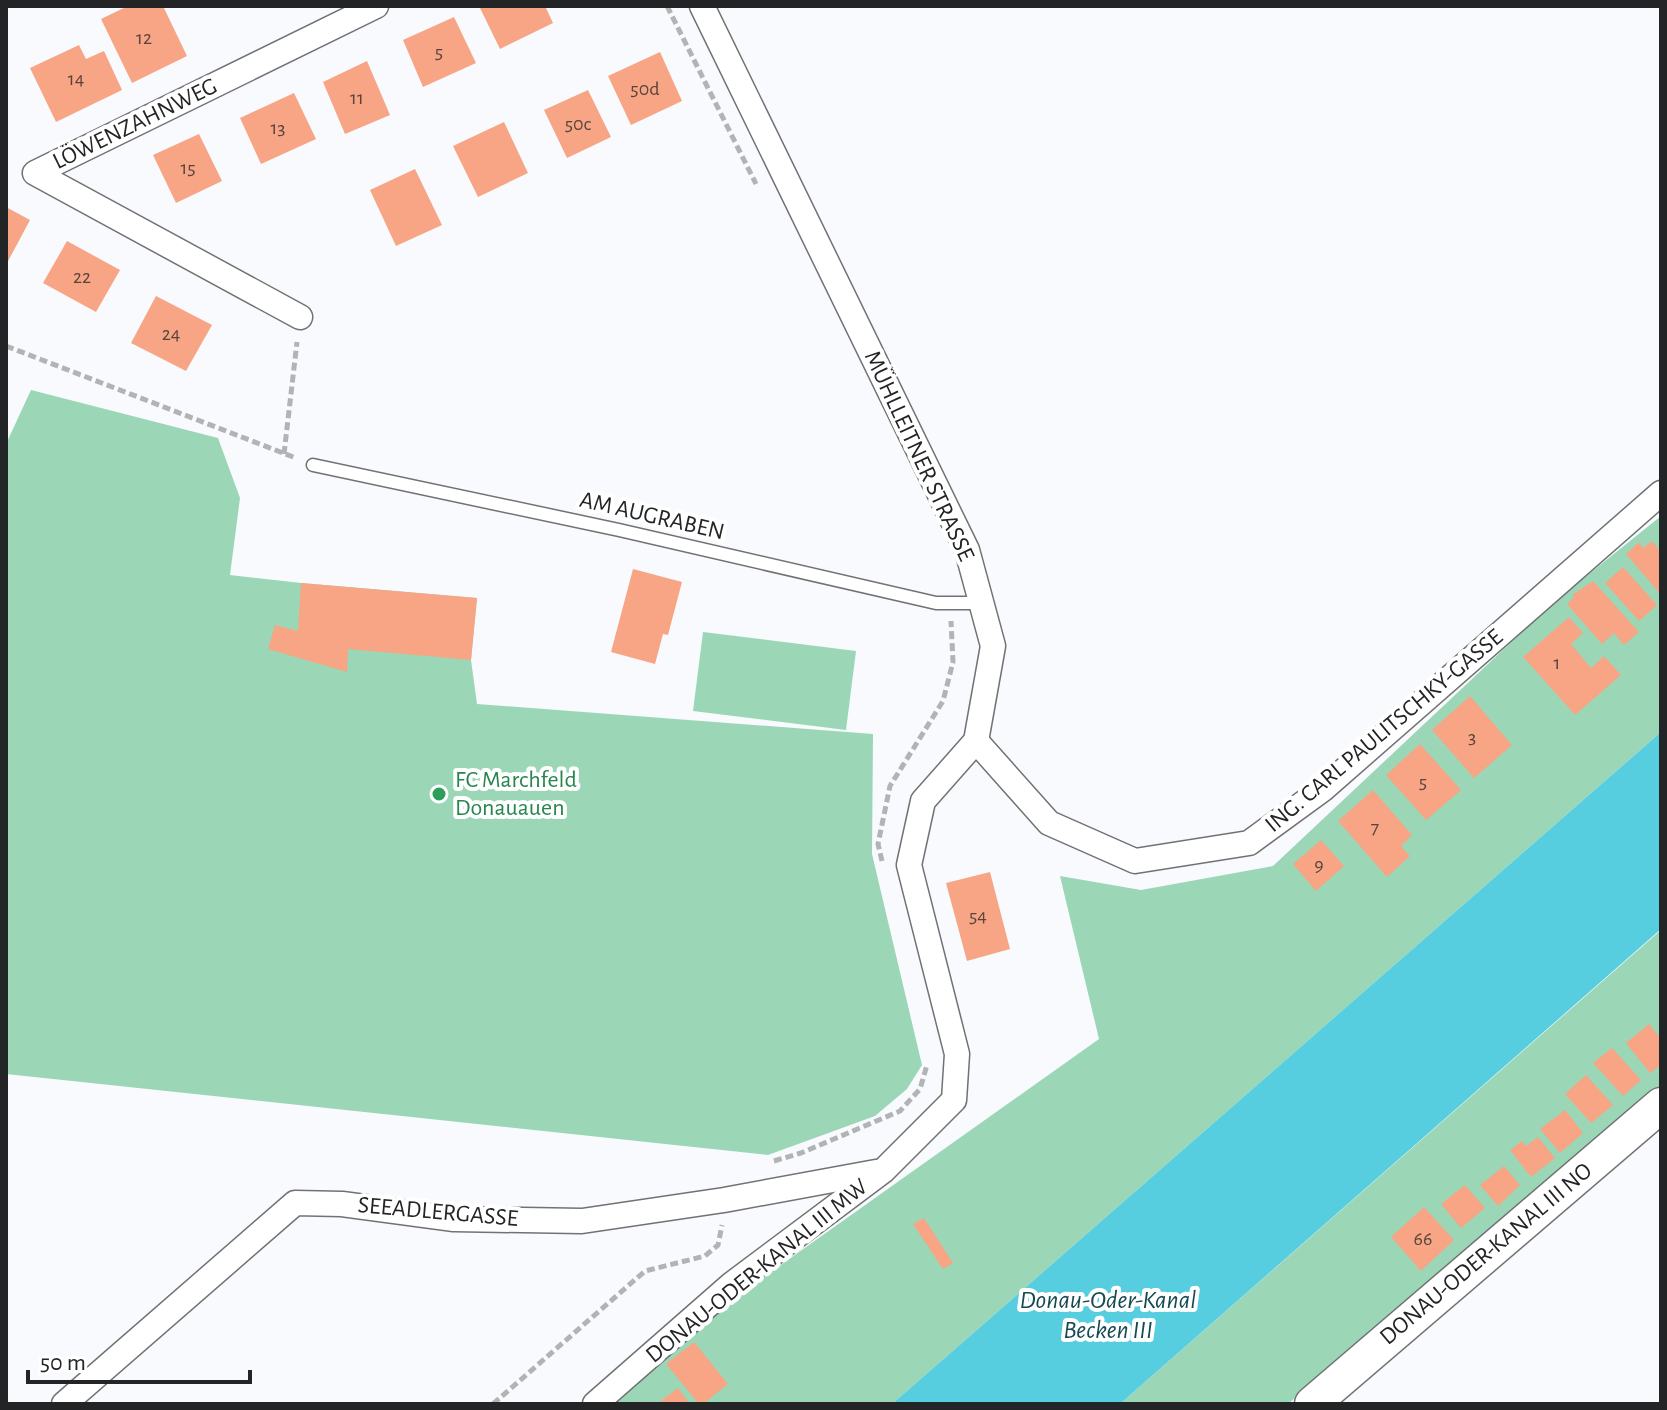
<svg xmlns="http://www.w3.org/2000/svg" width="1667" height="1410" font-family="'Alegreya Sans',sans-serif">
<rect width="100%" height="100%" fill="#f8fafd"/>
<g fill="#9bd7b7">
<polygon points="31,390 218,438 240,498 230,575 301,583 477,598 471,660 477,704 873,734 872,854 922,1065 907,1089 875,1116 768,1155 6,1074 6,444"/>
<polygon points="1661,516 1661,732 892,1404 614,1404 737,1296 1099,1039 1060,876 1141,890 1273,866 1554,602"/>
<polygon points="703,632 856,651 846,730 693,711"/>
<polygon points="1661,930 1661,1085 1288,1404 1120,1404"/>
</g>
<polygon fill="#57cde0" points="1661,732 1661,929 1120,1404 892,1404"/>
<g fill="#f7a584">
<polygon points="128,6 163,6 187,56 132,83 101,19"/>
<polygon points="479,6 545,6 553,23 500,49"/>
<polygon points="454,17 476,63 423,87 403,40"/>
<polygon points="79,45 86,59 104,51 122,90 56,122 30,68"/>
<polygon points="660,52 682,101 631,125 608,76"/>
<polygon points="367,61 390,115 345,134 323,82"/>
<polygon points="588,90 611,137 567,158 544,110"/>
<polygon points="294,93 316,139 261,164 240,118"/>
<polygon points="504,122 528,173 478,197 453,146"/>
<polygon points="199,134 222,181 176,203 153,155"/>
<polygon points="415,169 442,225 396,246 370,190"/>
<polygon points="6,207 30,220 6,265"/>
<polygon points="67,241 120,270 96,312 43,283"/>
<polygon points="156,296 212,325 186,371 131,343"/>
<polygon points="1652,541 1661,552 1661,595 1626,554 1639,542 1643,548"/>
<polygon points="1623,567 1657,605 1639,621 1605,583"/>
<polygon points="633,569 682,582 668,635 663,634 655,664 611,652"/>
<polygon points="1593,581 1639,632 1624,645 1614,633 1602,644 1567,604 1574,597 1572,595"/>
<polygon points="301,583 477,598 471,660 348,649 347,672 268,649 275,625 298,631"/>
<polygon points="1569,617 1583,633 1571,644 1591,668 1604,656 1621,675 1575,715 1523,657"/>
<polygon points="1470,696 1512,745 1474,778 1432,730"/>
<polygon points="1420,744 1461,790 1426,820 1386,775"/>
<polygon points="1373,790 1412,835 1401,846 1410,856 1387,877 1338,821"/>
<polygon points="1321,840 1344,866 1316,891 1293,864"/>
<polygon points="990,872 1010,949 967,961 946,883"/>
<polygon points="1649,1024 1661,1039 1661,1065 1650,1073 1626,1043"/>
<polygon points="1612,1048 1641,1080 1623,1096 1593,1063"/>
<polygon points="1586,1075 1613,1105 1591,1123 1565,1094"/>
<polygon points="1565,1110 1583,1133 1560,1153 1540,1129"/>
<polygon points="1538,1137 1555,1158 1531,1177 1510,1150 1522,1141 1526,1146"/>
<polygon points="1504,1166 1520,1185 1498,1206 1480,1185"/>
<polygon points="1465,1185 1485,1208 1461,1228 1441,1204"/>
<polygon points="1424,1207 1454,1240 1421,1271 1391,1237"/>
<polygon points="924,1218 953,1263 943,1269 913,1224"/>
<polygon points="694,1342 728,1384 703,1404 699,1404 666,1364"/>
<polygon points="678,1388 690,1404 657,1404"/>
</g>
<g fill="none" stroke-linecap="round" stroke-linejoin="round">
<g stroke="#707274" stroke-width="15">
<polyline id="lane" points="313,465 619,530 936,603 982,603"/>
</g>
<g stroke="#707274" stroke-width="27">
<g id="street">
<polyline points="300,317 35,173 376,6"/>
<polyline points="976,741 1049,823 1135,861 1249,843 1323,789 1661,493"/>
<polyline points="64,1404 295,1203 342,1204 454,1219 582,1221 724,1200 876,1172"/>
<polyline points="595,1404 732,1284 883,1171 954,1100 957,1054 909,865 923,801 976,741 993,646 967,550 702,6"/>
</g>
</g>
<g stroke="#707274" stroke-width="37">
<polyline id="secondary" points="1312,1404 1661,1105"/>
</g>
<g stroke="#b1b3b5" stroke-width="5" stroke-dasharray="8 4" stroke-linecap="butt">
<polyline points="667,6 756,184"/>
<polyline points="6,346 296,458"/>
<polyline points="284,454 297,342"/>
<polyline points="882,861 878,844 890,786 943,701 953,662 951,621"/>
<polyline points="774,1161 801,1153 900,1111 920,1089 927,1065"/>
<polyline points="493,1404 645,1271 705,1256 718,1245 722,1225"/>
</g>
<use href="#lane" stroke="#fff" stroke-width="12"/>
<use href="#street" stroke="#fff" stroke-width="24"/>
<use href="#secondary" stroke="#fff" stroke-width="34"/>
</g>
<circle fill="#2e9e5b" stroke="#fff" stroke-width="3" cx="439" cy="794" r="8"/>
<g text-anchor="middle" dominant-baseline="central" stroke-width="8" stroke-linejoin="round" paint-order="stroke">
<g font-size="20" fill="#58443d">
<text x="144" y="38">12</text>
<text x="439" y="52">5</text>
<text x="76" y="79">14</text>
<text x="645" y="89">50d</text>
<text x="357" y="98">11</text>
<text x="578" y="124">50c</text>
<text x="278" y="128">13</text>
<text x="188" y="168">15</text>
<text x="82" y="277">22</text>
<text x="171" y="334">24</text>
<text x="1557" y="663">1</text>
<text x="1472" y="737">3</text>
<text x="1423" y="782">5</text>
<text x="1375" y="828">7</text>
<text x="1319" y="865">9</text>
<text x="978" y="916">54</text>
<text x="1423" y="1239">66</text>
</g>
<g font-size="24" fill="#232425" stroke="#fff">
<text transform="translate(135 124) rotate(-26)">LÖWENZAHNWEG</text>
<text transform="translate(919 456) rotate(65)">MÜHLLEITNER STRASSE</text>
<text transform="translate(652 516) rotate(13)">AM AUGRABEN</text>
<text transform="translate(1384 731) rotate(-40)">ING. CARL PAULITSCHKY-GASSE</text>
<text transform="translate(438 1212) rotate(5)">SEEADLERGASSE</text>
<text transform="translate(1486 1254) rotate(-40)">DONAU-ODER-KANAL III NO</text>
<text transform="translate(757 1271) rotate(-39)">DONAU-ODER-KANAL III MW</text>
</g>
<g font-size="24" fill="#27864d" stroke="#fff" text-anchor="start">
<text x="455" y="780">FC Marchfeld<tspan x="455" dy="28">Donauauen</tspan></text>
</g>
<g font-size="26" font-style="italic" fill="#154a52" stroke="#fff">
<text x="1108" y="1300">Donau-Oder-Kanal<tspan x="1108" dy="30">Becken III</tspan></text>
</g>
</g>
<rect width="1667" height="1410" fill="none" stroke="#232425" stroke-width="16"/>
<path d="M28 1370v12h222v-12" fill="none" stroke="#232425" stroke-width="4"/>
<text x="40" y="1370" font-size="24" fill="#232425" stroke="#ffffff" stroke-width="6" paint-order="stroke">50 m</text>
</svg>
